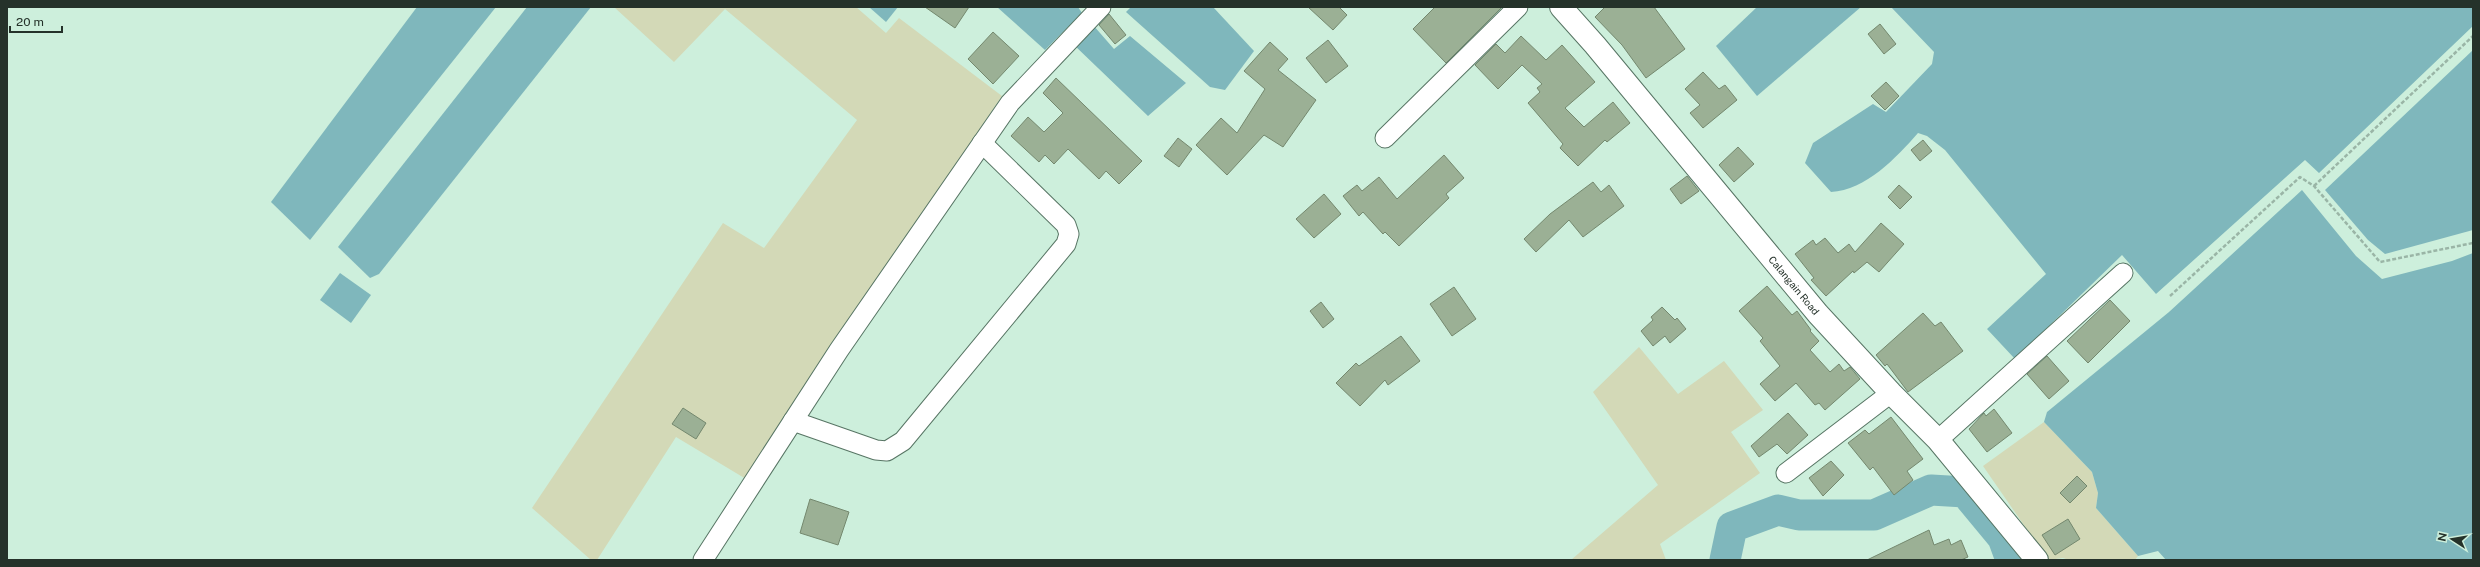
<svg xmlns="http://www.w3.org/2000/svg" width="2480" height="567" font-family="'Public Sans',sans-serif">
<rect width="100%" height="100%" fill="#cdefdc"/>
<g fill="#d3d9b7">
<polygon points="614,7 856,7 886,33 899,18 1002,96 746,479 676,437 597,560 591,560 532,508 723,223 764,248 857,120 725,9 674,62"/>
<polygon points="1639,347 1678,394 1724,361 1763,410 1731,432 1760,473 1660,544 1666,560 1571,560 1658,485 1593,392"/>
<polygon points="2044,422 2092,472 2098,493 2096,508 2138,556 2135,560 2069,560 2063,558 2048,560 1983,466"/>
</g>
<g fill="#7fb7bc">
<polygon points="417,7 496,7 310,240 271,202"/>
<polygon points="527,7 591,7 379,274 370,278 338,247"/>
<polygon points="869,7 898,7 886,22"/>
<polygon points="997,7 1078,7 1082,13 1045,50"/>
<polygon points="1131,7 1213,7 1254,51 1225,90 1210,87 1126,12"/>
<polygon points="1757,7 1861,7 1757,96 1716,46"/>
<path d="M 1891,7 L 2473,7 L 2473,26 L 2319,173 L 2305,160 L 2156,294 L 2122,255 L 2015,359 L 1987,329 L 2046,274 L 1945,150 L 1927,136 L 1918,133 C 1896,158 1866,190 1831,192 L 1805,163 L 1813,143 L 1873,104 L 1886,112 L 1932,64 L 1934,52 Z"/>
<polygon points="1093,25 1114,49 1130,36 1186,83 1148,116 1073,44"/>
<polygon points="2473,50 2473,230 2385,254 2368,240 2325,190"/>
<polygon points="2302,190 2356,256 2382,279 2452,261 2473,253 2473,560 2166,560 2158,551 2138,556 2096,508 2098,493 2092,472 2044,422 2047,412 2169,312"/>
<polygon points="340,273 371,295 351,323 320,300"/>
</g>
<g fill="none" stroke-linecap="round" stroke-linejoin="round">
<polyline stroke="#7fb7bc" stroke-width="31" points="1725,560 1732,527 1778,510 1799,515 1874,515 1931,490 1965,492 2003,538 2011,560"/>
</g>
<g fill="#9bb095" stroke="#74886e">
<polygon points="925,7 969,7 955,28"/>
<polygon points="1308,7 1339,7 1347,15 1333,30"/>
<polygon points="1435,7 1502,7 1446,63 1413,29"/>
<polygon points="1605,7 1654,7 1685,49 1646,78 1622,45 1595,17"/>
<polygon points="1109,14 1126,35 1115,44 1099,25"/>
<polygon points="1880,24 1896,44 1884,54 1868,34"/>
<polygon points="993,32 1019,56 993,84 968,59"/>
<polygon points="1521,36 1546,60 1562,45 1595,82 1565,108 1584,127 1613,102 1630,123 1607,142 1605,140 1578,166 1560,148 1563,144 1528,103 1540,92 1537,88 1542,84 1522,65 1498,89 1475,65 1496,44 1505,53"/>
<polygon points="1328,40 1348,66 1326,83 1306,58"/>
<polygon points="1270,42 1288,59 1278,70 1316,100 1283,147 1264,135 1227,175 1196,145 1221,118 1237,133 1265,89 1244,71"/>
<polygon points="1703,72 1719,89 1725,85 1737,100 1703,128 1690,113 1700,105 1685,89"/>
<polygon points="1056,78 1142,161 1119,184 1106,171 1099,179 1068,149 1054,164 1045,155 1039,162 1011,136 1028,117 1044,132 1063,113 1043,93"/>
<polygon points="1886,82 1899,96 1885,110 1871,96"/>
<polygon points="1178,138 1192,149 1179,167 1164,156"/>
<polygon points="1923,140 1932,151 1920,161 1911,150"/>
<polygon points="1738,147 1754,164 1734,182 1719,165"/>
<polygon points="1444,155 1464,178 1446,194 1449,198 1399,246 1385,232 1383,234 1363,212 1359,216 1343,196 1357,185 1362,191 1379,177 1397,199"/>
<polygon points="1687,176 1699,191 1681,204 1670,189"/>
<polygon points="1593,182 1601,192 1609,185 1624,206 1583,237 1569,220 1536,252 1524,239 1550,214"/>
<polygon points="1899,185 1912,197 1900,209 1888,197"/>
<polygon points="1324,194 1341,214 1314,238 1296,219"/>
<polygon points="1881,223 1904,244 1879,272 1867,262 1854,273 1853,271 1826,296 1811,280 1814,278 1795,254 1813,240 1816,245 1825,238 1838,253 1849,244 1855,252"/>
<polygon points="1767,286 1792,315 1797,311 1811,330 1810,331 1819,341 1810,350 1830,372 1839,364 1844,371 1850,367 1860,379 1825,410 1819,403 1815,405 1796,383 1775,401 1760,384 1780,366 1760,341 1763,338 1739,311"/>
<polygon points="1454,287 1476,319 1452,336 1430,304"/>
<polygon points="2110,300 2130,321 2088,363 2067,341"/>
<polygon points="1321,302 1334,319 1323,328 1310,311"/>
<polygon points="1662,307 1675,320 1677,318 1686,329 1670,343 1665,336 1653,346 1641,331 1653,320 1651,317"/>
<polygon points="1923,313 1935,326 1941,322 1963,351 1908,392 1887,364 1885,366 1876,355"/>
<polygon points="1401,336 1420,361 1388,385 1385,380 1360,406 1336,383 1356,363 1359,366"/>
<polygon points="2047,356 2069,381 2049,399 2027,374"/>
<polygon points="683,408 706,423 696,439 672,424"/>
<polygon points="1994,409 2012,433 1987,452 1969,429 1984,413 1986,416"/>
<polygon points="1788,413 1808,435 1787,454 1777,444 1759,457 1751,446"/>
<polygon points="1891,417 1923,459 1907,471 1913,480 1894,495 1873,467 1870,470 1848,443 1865,430 1869,434"/>
<polygon points="1831,461 1844,475 1823,496 1809,478"/>
<polygon points="2077,476 2087,486 2070,503 2060,493"/>
<polygon points="810,499 849,512 838,545 800,533"/>
<polygon points="2068,519 2080,539 2055,555 2042,535"/>
<polygon points="1929,530 1934,545 1949,539 1951,545 1961,540 1968,557 1961,560 1867,560"/>
</g>
<g fill="none" stroke-linecap="round" stroke-linejoin="round">
<g stroke="#577564" stroke-width="21">
<g id="minor">
<polyline points="1385,138 1518,7"/>
<polyline points="793,421 876,450 887,451 903,441 1066,244 1069,234 1066,225 982,143"/>
<polyline points="1938,440 2123,273"/>
<polyline points="1786,473 1891,393"/>
<polyline points="703,560 839,350 1010,103 1101,7"/>
</g>
</g>
<g stroke="#577564" stroke-width="24">
<g id="tertiary">
<path id="s1" d="M 1561,7 L 1595,45 L 1818,314 L 1891,393 L 1938,440 L 2037,560"/>
</g>
</g>
<g stroke="#9ab5a6" stroke-width="2.5" stroke-dasharray="4 2" stroke-linecap="butt">
<polyline points="2314,186 2473,36"/>
<polyline points="2170,296 2300,177 2314,186 2380,262 2473,243"/>
</g>
<use href="#minor" stroke="#fff" stroke-width="19"/>
<use href="#tertiary" stroke="#fff" stroke-width="22"/>
</g>
<g text-anchor="middle" dominant-baseline="central" stroke-width="3.5" stroke-linejoin="round" paint-order="stroke">
<g font-size="10" fill="#25322a" stroke="#cdefdc">
<text stroke="none"><textPath href="#s1" startOffset="363">Calangain Road</textPath></text>
</g>
</g>
<rect width="2480" height="567" fill="none" stroke="#25322a" stroke-width="16"/>
<g transform="translate(2452 539) rotate(282)" stroke="#cdefdc" stroke-width="3" paint-order="stroke">
<path d="M0-3L7 15L0 10L-7 15Z" fill="#25322a"/>
<text y="-6" font-size="11" font-weight="bold" text-anchor="middle" fill="#25322a">N</text>
</g>
<path d="M10 26v6h52v-6" fill="none" stroke="#25322a" stroke-width="2"/>
<text x="16" y="26" font-size="12" fill="#25322a" stroke="#cdefdc" stroke-width="3" paint-order="stroke">20 m</text>
</svg>
